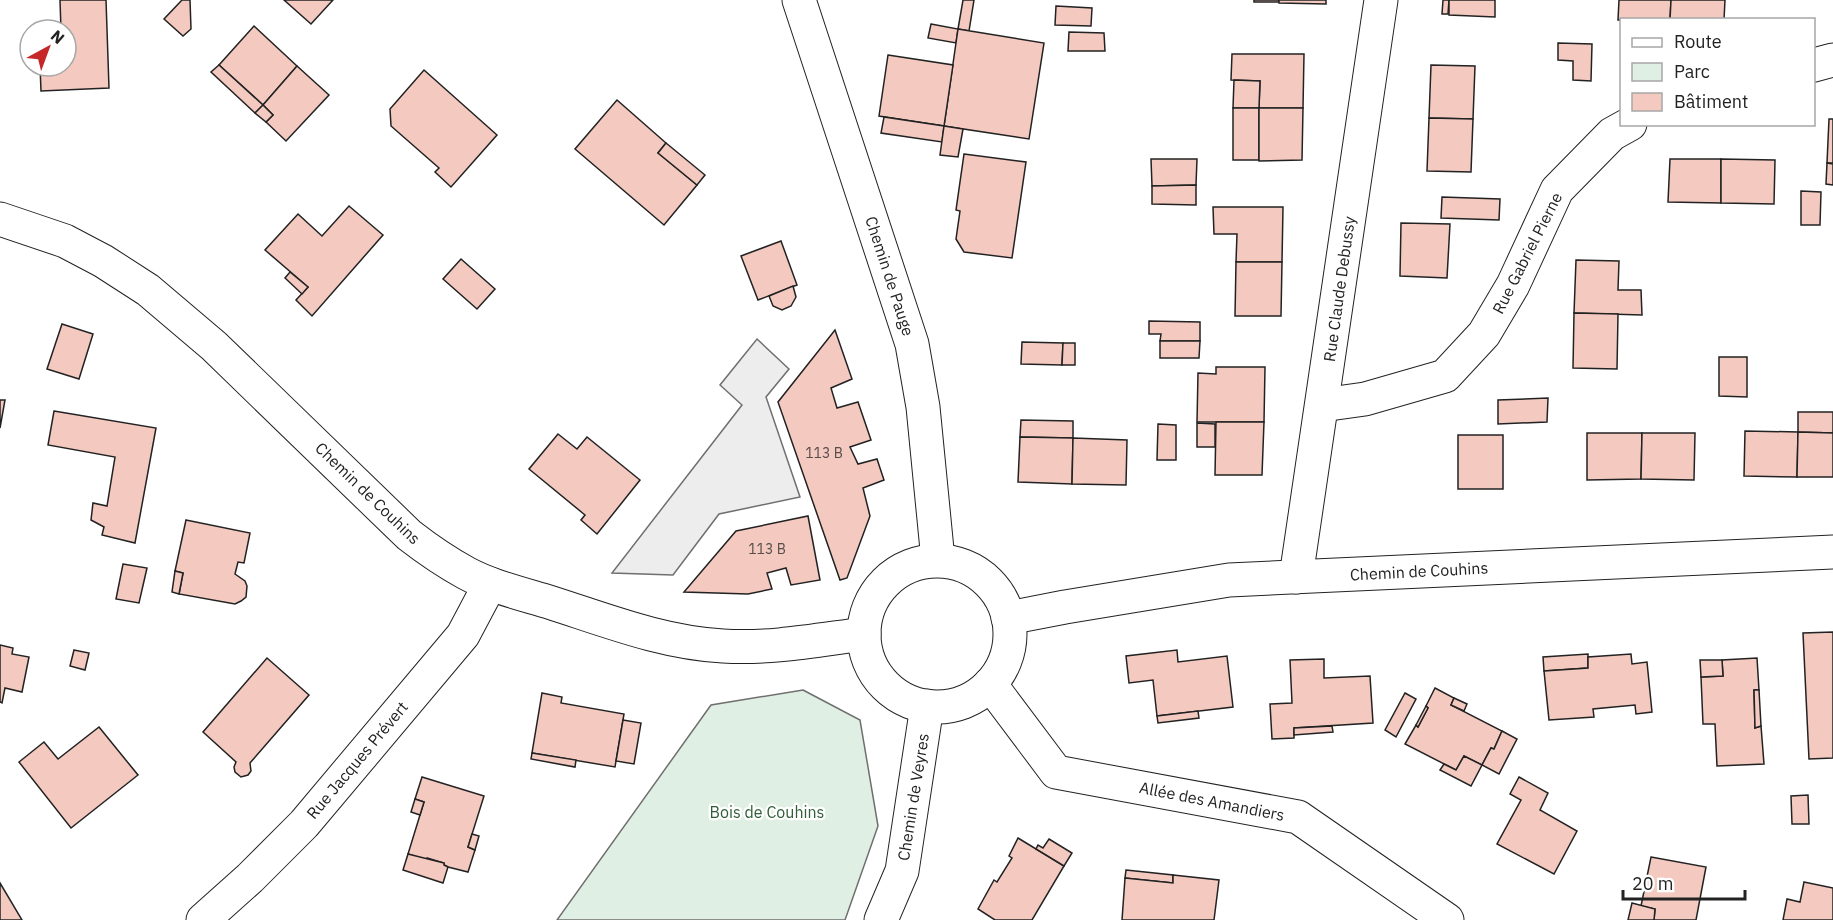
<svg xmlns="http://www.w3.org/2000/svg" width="1833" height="920" font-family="'IBM Plex Sans',sans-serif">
<rect width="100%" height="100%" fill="#fff"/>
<polygon fill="#e0efe3" stroke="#6f6f6f" stroke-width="1.5" points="803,690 860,720 878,826 845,920 557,920 711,705"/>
<polygon fill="#ededed" stroke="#6f6f6f" stroke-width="1.5" points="757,339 789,369 766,397 800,497 719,514 673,575 612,573 742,405 720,385"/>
<g fill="#f3c9c0" stroke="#222" stroke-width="1.5">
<polygon points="60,0 106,0 109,88 41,91 40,66 66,66 66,30 61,30"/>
<polygon points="182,0 190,0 191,29 183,36 164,19"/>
<polygon points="284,0 333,0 311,24"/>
<polygon points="963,0 974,0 969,31 958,29"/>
<rect x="1254" y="0" width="25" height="2"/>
<polygon points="1279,0 1326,0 1326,4 1279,3"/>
<polygon points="1443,0 1449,0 1448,14 1442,14"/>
<polygon points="1449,0 1495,0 1495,17 1449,15"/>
<polygon points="1619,0 1671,0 1670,20 1618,20"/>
<polygon points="1671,0 1725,0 1724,20 1670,20"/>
<polygon points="1056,6 1092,8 1091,26 1055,25"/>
<polygon points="931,24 958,29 956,43 928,38"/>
<polygon points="254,26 297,66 263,105 219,65"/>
<polygon points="958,29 1044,43 1029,139 944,126"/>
<polygon points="1069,32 1104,33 1105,51 1068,51"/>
<polygon points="1558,43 1592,44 1591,81 1573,80 1573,61 1558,60"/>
<polygon points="1232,54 1304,54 1303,108 1259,108 1260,81 1231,80"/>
<polygon points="888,55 953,65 944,126 879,116"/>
<polygon points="219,65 263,105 255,113 211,72"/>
<polygon points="1431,65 1475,66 1473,119 1429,118"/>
<polygon points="297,66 329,95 286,141 266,122 273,115 263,105"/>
<polygon points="424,70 497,135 451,187 435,172 439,168 391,126 390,109"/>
<polygon points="1234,80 1260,81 1259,108 1233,108"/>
<polygon points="617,100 666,143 658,153 697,185 664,225 575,149"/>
<polygon points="263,105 273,115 266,122 255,113"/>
<rect x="1233" y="108" width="26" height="52"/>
<polygon points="1259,108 1303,108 1302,160 1259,161"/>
<polygon points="884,117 944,126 942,142 881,133"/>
<polygon points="1429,118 1473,119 1471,172 1427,171"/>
<polygon points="1829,119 1833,119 1833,163 1827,163"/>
<polygon points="944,126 963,129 958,157 940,155"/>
<polygon points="666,143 705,175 697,185 658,153"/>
<polygon points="964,154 1026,162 1012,258 964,252 956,239 960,211 956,210"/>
<polygon points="1151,159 1197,159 1196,185 1152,186"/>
<polygon points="1670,159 1721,159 1721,203 1668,202"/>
<polygon points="1721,159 1775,160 1774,204 1721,203"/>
<polygon points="1827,163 1833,164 1833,185 1826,184"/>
<polygon points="1196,185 1196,205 1152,204 1152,186"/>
<polygon points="1801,191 1821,192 1820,225 1801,225"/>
<polygon points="1442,197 1500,199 1499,220 1441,218"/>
<polygon points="349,206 383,235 312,316 296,300 308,287 265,250 298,214 322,236"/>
<polygon points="1213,207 1283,207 1282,262 1236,262 1237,234 1214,234"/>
<polygon points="1401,223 1450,224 1447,278 1400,276"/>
<polygon points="781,241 797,285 758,300 741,256"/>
<polygon points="461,259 495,289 477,309 443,279"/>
<polygon points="1576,260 1619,261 1618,290 1641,290 1642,315 1574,313"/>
<polygon points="1236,262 1282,262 1281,316 1235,316"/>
<polygon points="290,272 308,287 302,294 285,278"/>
<polygon points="793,286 796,297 791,306 782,310 773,306 769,296"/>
<polygon points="1574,313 1618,314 1617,369 1573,368"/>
<polygon points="1149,321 1200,322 1200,341 1160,341 1161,334 1149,334"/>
<polygon points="62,324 93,334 79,379 47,369"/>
<polygon points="835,330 852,379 831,388 837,408 858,402 871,440 850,447 858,464 877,459 884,480 863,488 870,516 847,578 840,580 778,402"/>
<polygon points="1160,341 1200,341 1199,358 1160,358"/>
<polygon points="1022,342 1063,343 1062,365 1021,364"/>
<polygon points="1063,343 1075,343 1075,365 1062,365"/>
<polygon points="1719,357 1747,357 1747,397 1719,396"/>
<polygon points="1216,367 1265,367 1264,422 1197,422 1198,373 1216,374"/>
<polygon points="1548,398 1547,422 1498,424 1498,400"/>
<polygon points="0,400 5,400 0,428"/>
<polygon points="54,411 156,428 135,543 102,535 104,527 91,520 93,503 107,506 115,457 48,445"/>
<polygon points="1798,412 1833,412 1833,433 1798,432"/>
<polygon points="1021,420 1073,421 1073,438 1020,437"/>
<polygon points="1216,422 1264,422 1262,475 1215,475"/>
<polygon points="1197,423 1215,424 1215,447 1197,447"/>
<polygon points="1158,424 1176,425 1176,460 1157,460"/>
<polygon points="1745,431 1798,432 1797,477 1744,476"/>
<polygon points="1798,432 1833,433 1833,477 1797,477"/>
<polygon points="1587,433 1642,433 1641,479 1587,480"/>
<polygon points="1642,433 1695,433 1694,480 1641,479"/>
<polygon points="558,434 577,449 587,437 640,480 597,534 581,520 585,515 529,469"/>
<rect x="1458" y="435" width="45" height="54"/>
<polygon points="1020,437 1073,438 1072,484 1018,482"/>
<polygon points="1073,438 1127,440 1126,485 1072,484"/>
<polygon points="808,516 820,580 791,585 786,568 767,573 772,589 748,594 684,592 736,531"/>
<polygon points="186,520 250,533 244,563 238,562 235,574 245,581 247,586 246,597 241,601 235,604 179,594 183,573 175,571"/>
<polygon points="123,564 147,568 139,603 116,599"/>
<polygon points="175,571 183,573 179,594 172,592"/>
<polygon points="1833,632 1833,758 1809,759 1803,633"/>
<polygon points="0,645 13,648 12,654 29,657 22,692 5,688 2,703 0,702"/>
<polygon points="74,650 89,653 85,670 70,666"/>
<polygon points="1177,650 1178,662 1227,656 1233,707 1157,716 1153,680 1129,683 1126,656"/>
<polygon points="1588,654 1588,668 1544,671 1543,657"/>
<polygon points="1631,654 1632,664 1647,662 1652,712 1636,714 1635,705 1593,709 1594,717 1549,720 1544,671 1588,668 1588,657"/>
<polygon points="267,658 309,695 250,763 251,771 248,775 241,777 235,772 234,767 236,762 203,732"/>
<polygon points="1757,658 1759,690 1754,690 1755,728 1761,726 1764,764 1717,766 1715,724 1703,724 1701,677 1723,676 1722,660"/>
<polygon points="1324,659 1324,678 1370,676 1373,723 1294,728 1294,738 1272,739 1270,704 1292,703 1290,660"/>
<polygon points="1700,660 1722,660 1723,676 1701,677"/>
<polygon points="1435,688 1454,698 1451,705 1502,731 1494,749 1491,748 1482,765 1464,756 1456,770 1405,744 1416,725 1418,727 1428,708 1426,706"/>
<polygon points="1754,690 1759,690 1761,726 1755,728"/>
<polygon points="542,693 562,697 561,703 624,714 615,767 532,753"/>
<polygon points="1405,693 1416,699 1396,737 1385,730"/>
<polygon points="1454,698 1467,704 1464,711 1451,705"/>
<polygon points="1426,706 1428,708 1418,727 1416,725"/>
<polygon points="1198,711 1199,718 1158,723 1157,716"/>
<polygon points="623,720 641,723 634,764 616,761"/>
<polygon points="1332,726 1333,732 1294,735 1294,728"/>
<polygon points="99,727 138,775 71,828 19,762 44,742 58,759"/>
<polygon points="1502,731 1517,739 1499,774 1482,765 1491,748 1494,749"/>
<polygon points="532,753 576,760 575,767 531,759"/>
<polygon points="1464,756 1482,765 1471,786 1440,770 1444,764 1456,770"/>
<polygon points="422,777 484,796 468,847 475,850 468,872 448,867 444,865 444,863 427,858 426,860 408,854 424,802 415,799"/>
<polygon points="1519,777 1548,793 1540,810 1577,831 1554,874 1497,844 1521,800 1510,794"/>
<polygon points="1808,795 1809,824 1792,824 1791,796"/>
<polygon points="415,799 424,802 420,815 411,812"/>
<polygon points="472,834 479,836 475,850 468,847"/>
<polygon points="1018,838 1064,866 1032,920 995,920 978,909 994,880 997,882 1012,858 1009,856"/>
<polygon points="1049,839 1072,853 1064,866 1036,849 1038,845 1043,848"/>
<polygon points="408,854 444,863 444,865 448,867 443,883 403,870"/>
<polygon points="1651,857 1706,867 1696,920 1654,920 1655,909 1641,906"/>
<polygon points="1126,870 1173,875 1173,883 1125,878"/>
<polygon points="1173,875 1219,880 1214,920 1122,920 1125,878 1173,883"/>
<polygon points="1804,882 1833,888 1833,920 1783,920 1787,899 1800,902"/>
<polygon points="0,883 22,920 0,920"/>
<polygon points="1632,903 1655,909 1654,920 1628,920"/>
</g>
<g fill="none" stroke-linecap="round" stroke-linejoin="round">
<g stroke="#222" stroke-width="35">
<g id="minor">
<polyline points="1814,65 1833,60"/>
<polyline points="1322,405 1365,399 1445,376 1484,334 1513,285 1557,190 1612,134 1630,124"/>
<polyline points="1296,577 1381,0"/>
<polyline points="990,684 1056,772 1298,817 1447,920"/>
<polyline points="203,920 250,878 304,824 463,635 490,584"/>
</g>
</g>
<g stroke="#222" stroke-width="35">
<g id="tertiary">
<polyline points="799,0 912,344 923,407 938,560"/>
<path d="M 0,219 L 65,241 L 103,261 L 148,290 L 214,346 L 409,535 C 427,549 446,562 466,573 C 492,587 523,594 552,603 C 608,621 664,643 723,646 C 771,649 817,640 864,634"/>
<circle cx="937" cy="634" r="73"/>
<polyline points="1008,618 1065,607 1229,580 1833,552"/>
<polyline points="881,920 902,871 927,706"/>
</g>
</g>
<use href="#minor" stroke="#fff" stroke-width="33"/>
<use href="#tertiary" stroke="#fff" stroke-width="33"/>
</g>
<g text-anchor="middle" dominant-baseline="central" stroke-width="4.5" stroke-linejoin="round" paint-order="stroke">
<g font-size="14" fill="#564c4a">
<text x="824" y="453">113 B</text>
<text x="767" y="549">113 B</text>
</g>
<g font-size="16" fill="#222" stroke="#fff">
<text transform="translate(1527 253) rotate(-63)">Rue Gabriel Pierne</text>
<text transform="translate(890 276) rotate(72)">Chemin de Pauge</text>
<text transform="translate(1339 289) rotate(-82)">Rue Claude Debussy</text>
<text transform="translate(368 493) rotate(44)">Chemin de Couhins</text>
<text transform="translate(1419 571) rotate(-3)">Chemin de Couhins</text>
<text transform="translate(357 760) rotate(-50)">Rue Jacques Prévert</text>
<text transform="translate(913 797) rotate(-81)">Chemin de Veyres</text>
<text transform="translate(1212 801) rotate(11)">Allée des Amandiers</text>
</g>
<g font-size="16" fill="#2f5e38" stroke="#fff">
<text x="767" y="812">Bois de Couhins</text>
</g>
</g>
<rect x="1620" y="18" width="195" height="108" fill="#ffffff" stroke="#a7a7a7" stroke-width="1.5"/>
<rect x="1632" y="38" width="30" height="9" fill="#ffffff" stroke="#a7a7a7" stroke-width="1.5"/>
<text x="1674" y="48" font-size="18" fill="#222222">Route</text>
<rect x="1632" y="63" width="30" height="18" fill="#e0efe3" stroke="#a7a7a7" stroke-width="1.5"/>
<text x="1674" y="78" font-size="18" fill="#222222">Parc</text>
<rect x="1632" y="93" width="30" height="18" fill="#f3c9c0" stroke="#a7a7a7" stroke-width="1.5"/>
<text x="1674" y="108" font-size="18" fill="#222222">Bâtiment</text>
<g transform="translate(48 48) rotate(41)"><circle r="28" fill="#ffffff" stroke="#a7a7a7" stroke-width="1.5"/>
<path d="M0-4.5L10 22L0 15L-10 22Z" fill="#c62828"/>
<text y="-9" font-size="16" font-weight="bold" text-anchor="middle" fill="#222222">N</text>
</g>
<path d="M1623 890v9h122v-9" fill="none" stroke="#222222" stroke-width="3"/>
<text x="1632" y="890" font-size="18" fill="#222222" stroke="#ffffff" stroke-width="4.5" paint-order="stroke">20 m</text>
</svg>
